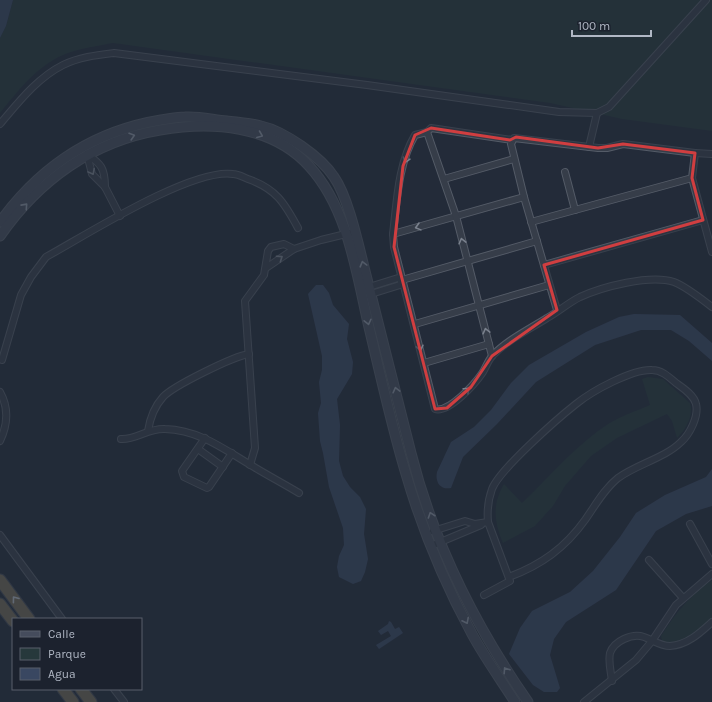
<svg xmlns="http://www.w3.org/2000/svg" width="712" height="702" font-family="Karla,sans-serif">
<rect width="100%" height="100%" fill="#232b39"/>
<g fill="#26383b">
<path d="M 13,0 L 712,0 L 712,131 L 622,119 L 550,103 L 113,43 C 98,46 82,48 68,53 C 38,64 19,90 0,113 L 0,38 L 6,26 Z"/>
<path d="M 648,377 L 663,379 L 690,403 C 694,415 686,430 677,438 L 672,421 L 667,414 L 617,438 L 591,456 L 565,486 L 553,506 L 535,526 L 503,543 C 494,522 492,504 504,484 L 522,503 C 550,476 576,445 608,424 C 621,416 636,411 650,405 L 642,379 Z"/>
<path d="M 712,580 L 712,618 C 697,631 683,646 662,642 L 661,636 C 675,614 690,595 712,580 Z"/>
</g>
<g fill="#394761">
<polygon points="0,0 13,0 6,26 0,38"/>
<polygon points="316,285 323,285 329,293 333,305 349,324 347,339 353,362 352,374 337,399 340,425 339,461 343,476 350,487 360,497 366,509 364,534 368,559 365,572 361,581 353,584 339,577 337,567 339,556 344,545 343,528 329,487 323,453 320,441 318,413 321,403 319,382 322,370 322,356 308,294"/>
<path d="M 634,314 L 680,315 L 712,343 L 712,361 L 689,341 L 671,330 L 641,330 L 595,345 L 536,382 L 497,424 L 463,457 L 451,488 C 440,490 435,482 437,472 L 451,442 L 474,427 L 491,410 L 511,383 L 529,365 L 586,332 L 619,317 Z"/>
<polygon points="712,469 712,506 686,514 656,531 616,590 566,622 554,639 550,655 560,688 557,692 544,692 533,685 509,654 520,628 532,611 570,592 593,571 620,537 636,513 665,495 706,477"/>
<polygon points="389,621 391,622 395,629 399,627 403,633 379,649 376,645 391,636 388,631 381,635 378,631 388,624"/>
</g>
<g fill="none" stroke-linecap="round" stroke-linejoin="round">
<g stroke="#545b67" stroke-width="8">
<g id="street">
<path d="M 0,124 C 18,103 37,78 63,65 C 79,57 97,55 114,53 L 367,85 L 559,112 L 597,113 L 609,107 L 706,0"/>
<polyline points="589,147 597,113"/>
<polyline points="87,154 92,174 105,187 120,216"/>
<path d="M 87,154 C 101,164 105,168 105,187"/>
<polyline points="712,154 695,153 692,178 712,252"/>
<polyline points="565,172 575,210"/>
<polyline points="444,179 514,159"/>
<path d="M 524,197 L 393,234 L 394,247 L 435,409 C 449,413 475,384 483,372 C 486,367 488,361 492,356 C 507,340 528,330 547,318 C 558,312 568,303 580,297 C 602,287 650,274 674,282 C 685,286 703,300 712,307"/>
<polyline points="531,222 692,178"/>
<path d="M 393,234 C 397,201 398,164 415,135 L 427,132"/>
<polyline points="544,265 703,220"/>
<polyline points="266,268 294,249 321,240 350,233"/>
<polyline points="369,287 398,278 402,280 537,241"/>
<polyline points="371,294 400,285 402,280"/>
<polyline points="557,310 524,197 511,144 514,138 598,148 607,148 623,144 695,153"/>
<polyline points="415,324 549,285"/>
<polyline points="492,356 456,216 427,132 431,128 512,140"/>
<path d="M 2,360 L 21,295 L 31,277 L 46,257 C 86,235 191,168 233,174 C 238,174 243,177 248,179 C 276,189 284,202 298,228"/>
<polyline points="424,363 489,344"/>
<path d="M 0,392 C 9,408 8,424 0,441"/>
<path d="M 148,431 C 150,418 154,407 163,397 C 173,386 234,356 249,354"/>
<polyline points="205,438 182,471 184,477 207,488 209,487 232,453"/>
<path d="M 121,439 C 136,440 148,428 165,429 C 200,430 225,450 254,467 C 269,476 284,484 299,493"/>
<polyline points="198,449 223,467"/>
<polyline points="250,465 255,448 245,301 264,275 268,251 271,247 284,244 294,249"/>
<polyline points="690,524 712,564"/>
<polyline points="433,531 465,521 475,524 488,522"/>
<polyline points="0,535 62,619"/>
<polyline points="431,546 481,525"/>
<polyline points="649,560 683,598"/>
<path d="M 484,595 L 510,581 L 488,522 C 487,511 488,500 492,489 C 500,469 557,419 576,404 C 592,391 632,369 652,370 C 662,370 669,377 676,383 C 683,388 694,395 696,404 C 699,416 690,434 681,442 C 665,458 637,464 618,478 C 604,489 595,506 585,520 C 565,548 541,565 509,577"/>
<path d="M 612,681 C 611,672 608,662 610,653 C 614,641 632,633 644,637 C 653,640 660,646 670,646 C 687,645 700,633 712,622"/>
<polyline points="114,689 124,702"/>
<polyline points="584,702 636,660 652,641 676,605 712,574"/>
</g>
</g>
<g stroke="#545b67" stroke-width="11">
<g id="secondary">
<path d="M 0,222 C 40,167 94,131 161,120 C 169,119 177,117 185,117 C 199,116 214,120 227,121 C 238,122 250,123 261,126 C 284,131 321,157 334,177 C 348,197 358,243 364,267 C 380,329 395,391 411,453 C 433,541 476,627 528,702"/>
<path d="M 0,236 C 39,180 93,141 160,130 C 211,121 272,125 309,166 C 347,207 356,270 368,323 C 380,373 391,424 406,474 C 422,529 445,584 472,634 C 485,658 501,680 515,702"/>
</g>
</g>
<g stroke="#414854" stroke-width="13">
<g id="highway">
<polyline points="0,580 29,619"/>
<polyline points="0,604 13,621"/>
<polyline points="63,689 73,702"/>
<polyline points="81,689 91,702"/>
</g>
</g>
<use href="#street" stroke="#363d49" stroke-width="6"/>
<use href="#secondary" stroke="#454c5c" stroke-width="9"/>
<use href="#highway" stroke="#6f6654" stroke-width="11"/>
</g>
<defs><path id="oneway-chevron" d="M-2-3.5L2.5 0L-2 3.5" fill="none" stroke-width="1.6" stroke-linecap="round" stroke-linejoin="round"/></defs>
<g stroke="#8b92a0">
<use href="#oneway-chevron" transform="translate(260 135) rotate(22)"/>
<use href="#oneway-chevron" transform="translate(132 136) rotate(-17)"/>
<use href="#oneway-chevron" transform="translate(25 206) rotate(-48)"/>
<use href="#oneway-chevron" transform="translate(363 264) rotate(-105)"/>
<use href="#oneway-chevron" transform="translate(368 322) rotate(77)"/>
<use href="#oneway-chevron" transform="translate(396 390) rotate(-104)"/>
<use href="#oneway-chevron" transform="translate(431 515) rotate(-109)"/>
<use href="#oneway-chevron" transform="translate(466 621) rotate(63)"/>
<use href="#oneway-chevron" transform="translate(506 670) rotate(-123)"/>
</g>
<g stroke="#7a818d">
<use href="#oneway-chevron" transform="translate(406 160) rotate(108)"/>
<use href="#oneway-chevron" transform="translate(92 172) rotate(62)"/>
<use href="#oneway-chevron" transform="translate(418 227) rotate(165)"/>
<use href="#oneway-chevron" transform="translate(462 241) rotate(-104)"/>
<use href="#oneway-chevron" transform="translate(280 258) rotate(-34)"/>
<use href="#oneway-chevron" transform="translate(486 331) rotate(-104)"/>
<use href="#oneway-chevron" transform="translate(420 348) rotate(77)"/>
<use href="#oneway-chevron" transform="translate(467 390) rotate(-43)"/>
</g>
<use stroke="#aeb4bf" href="#oneway-chevron" transform="translate(15 599) rotate(-127)"/>
<path d="M0 0H712V702H0ZM 431,128 L 510,140 L 516,137 L 598,148 L 623,144 L 695,153 L 692,178 L 703,220 L 544,265 L 557,310 L 492,356 L 471,387 L 447,408 L 435,409 L 394,247 L 403,166 L 415,135 Z" fill="#232b39" fill-opacity=".55" fill-rule="evenodd"/>
<path fill="none" stroke="#d03e40" stroke-width="3" stroke-linejoin="round" d="M 431,128 L 510,140 L 516,137 L 598,148 L 623,144 L 695,153 L 692,178 L 703,220 L 544,265 L 557,310 L 492,356 L 471,387 L 447,408 L 435,409 L 394,247 L 403,166 L 415,135 Z"/>
<rect x="12" y="618" width="130" height="72" fill="#1c222e" stroke="#585e6a"/>
<rect x="20" y="631" width="20" height="6" fill="#454c5c" stroke="#585e6a"/>
<text x="48" y="638" font-size="12" fill="#b1b8c5">Calle</text>
<rect x="20" y="648" width="20" height="12" fill="#26383b" stroke="#585e6a"/>
<text x="48" y="658" font-size="12" fill="#b1b8c5">Parque</text>
<rect x="20" y="668" width="20" height="12" fill="#394761" stroke="#585e6a"/>
<text x="48" y="678" font-size="12" fill="#b1b8c5">Agua</text>
<path d="M572 30v6h79v-6" fill="none" stroke="#b1b8c5" stroke-width="2"/>
<text x="578" y="30" font-size="12" fill="#b1b8c5" stroke="#1c222e" stroke-width="3" paint-order="stroke">100 m</text>
</svg>
